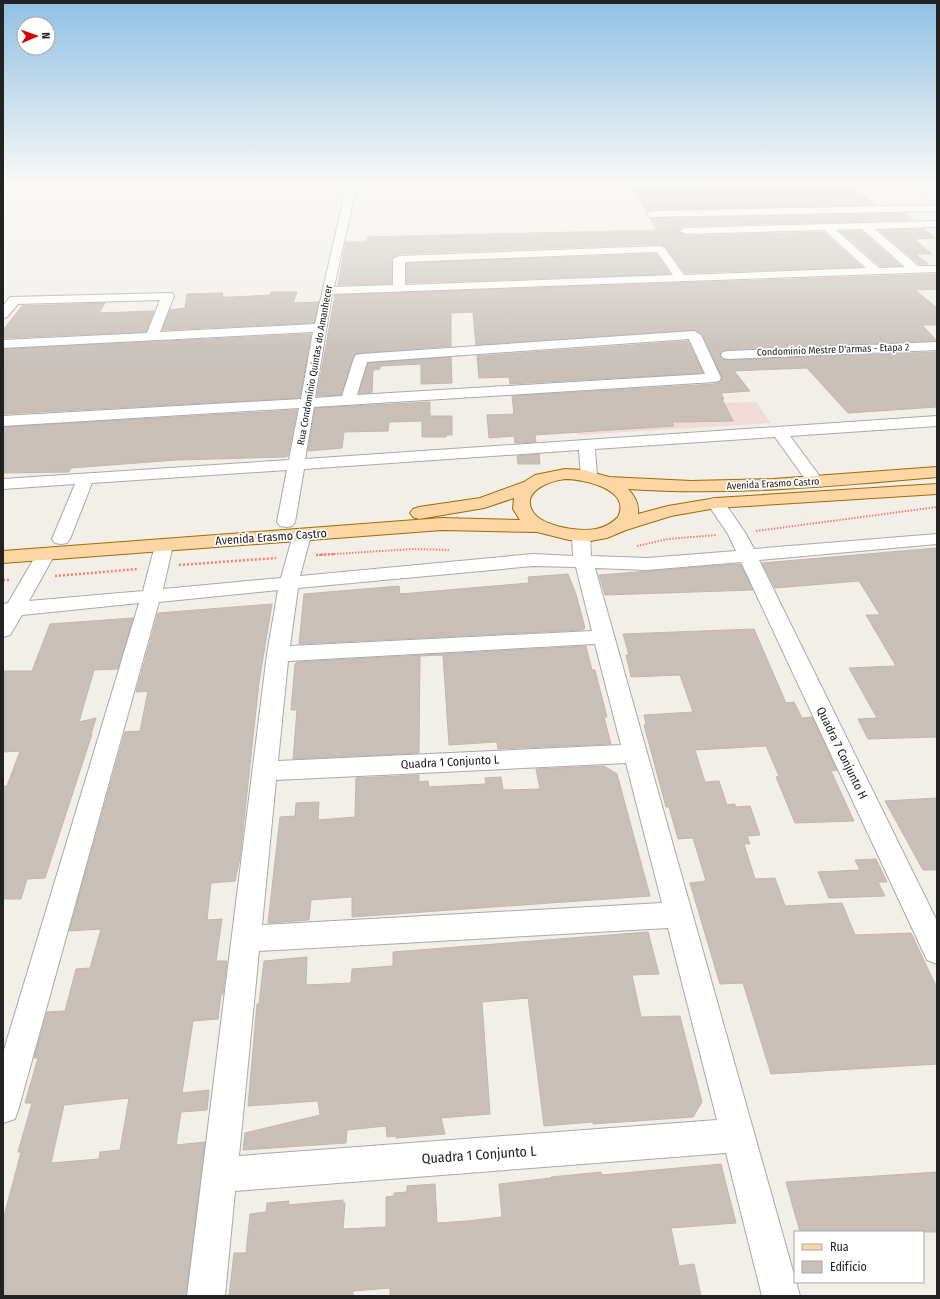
<svg xmlns="http://www.w3.org/2000/svg" width="940" height="1299" font-family="'Fira Sans Condensed',sans-serif">
<rect width="100%" height="100%" fill="#f2efe9"/>
<polygon fill="#f2dad9" points="568,396 724,403 756,402 771,423 578,435"/>
<g fill="#c7bfb8" stroke="#c4b6ab" fill-rule="evenodd">
<polygon points="852,185 875,205 651,210 647,212 633,188"/>
<polygon points="905,213 913,220 685,226 679,230 685,236 823,232 862,267 685,273 665,246 660,244 399,254 392,259 392,284 338,285 346,242 367,242 367,237 656,230 650,218"/>
<polygon points="924,229 935,238 914,239 932,254 915,254 928,264 919,264 879,230"/>
<polygon points="840,231 861,231 901,266 880,266"/>
<polygon points="656,254 670,274 406,283 406,263"/>
<polygon points="937,274 937,289 915,290 937,308 937,325 922,325 937,341 728,350 723,351 720,354 722,359 728,360 937,352 937,407 848,413 807,368 734,371 750,391 721,393 724,399 722,399 733,421 672,422 674,426 535,435 536,442 515,443 514,436 489,438 487,415 514,414 512,396 714,384 720,382 722,377 702,334 695,330 476,345 473,312 451,313 451,346 356,354 353,358 341,395 317,396 335,295"/>
<polygon points="271,292 297,292 293,303 319,302 314,323 162,330 170,310 185,308 187,294 223,293 222,297 233,297 270,295"/>
<polygon points="105,303 99,313 154,311 146,332 3,338 3,330 22,306"/>
<polygon points="311,334 300,398 3,414 3,349"/>
<polygon points="688,341 703,373 510,384 509,377 479,378 477,356"/>
<polygon points="451,357 452,383 421,384 421,364 380,366 380,369 373,370 372,393 359,393 368,363"/>
<polygon points="430,402 430,416 452,416 452,435 446,435 446,437 422,437 422,421 389,422 388,431 344,432 342,448 308,451 315,408"/>
<polygon points="297,410 288,456 285,457 177,460 71,468 69,472 3,473 3,427"/>
<polygon points="539,454 540,464 518,464 517,456"/>
<polygon points="937,548 937,737 868,739 858,719 877,718 849,668 896,666 866,615 880,615 859,581 775,588 762,563"/>
<polygon points="737,564 741,565 753,590 605,595 599,575"/>
<polygon points="568,574 576,594 585,628 582,630 299,644 304,594 399,586 400,594 529,583 528,577"/>
<path d="M 272,604 L 259,682 L 240,858 L 235,881 L 211,883 L 207,920 L 222,919 L 216,961 L 227,961 L 223,994 L 221,995 L 218,1019 L 193,1021 L 182,1093 L 209,1090 L 207,1110 L 181,1112 L 176,1145 L 205,1142 L 186,1296 L 3,1296 L 3,1220 L 21,1152 L 18,1152 L 32,1103 L 25,1103 L 38,1058 L 34,1058 L 47,1012 L 65,1011 L 76,969 L 90,968 L 101,929 L 69,931 L 125,732 L 140,731 L 148,691 L 136,692 L 158,613 ZM 129,1098 L 120,1150 L 100,1152 L 99,1159 L 51,1163 L 64,1105 Z"/>
<polygon points="133,618 118,669 94,670 79,722 96,718 91,734 92,734 45,878 27,879 21,899 3,899 3,786 7,786 20,751 3,752 3,671 32,671 50,624"/>
<polygon points="754,629 786,703 794,702 802,718 812,717 837,770 831,771 854,821 795,823 776,777 779,776 766,746 695,750 705,782 719,781 727,805 735,804 735,807 750,806 760,835 747,836 750,844 744,844 755,879 775,878 785,906 842,903 855,935 911,933 937,988 937,1064 771,1074 743,983 720,984 690,883 706,881 693,838 678,839 669,807 666,807 644,725 646,725 644,715 693,712 680,675 631,677 626,655 629,655 623,634"/>
<polygon points="586,646 592,670 595,670 607,717 604,717 611,744 498,749 497,742 449,745 443,655 420,656 419,753 293,759 297,710 291,710 295,664 297,662"/>
<polygon points="604,766 617,774 650,896 352,917 352,897 311,900 309,920 268,923 280,817 295,816 296,803 319,802 318,820 355,817 356,778 419,775 419,782 428,781 429,787 486,784 485,778 501,777 503,790 540,789 536,769"/>
<polygon points="937,798 937,870 923,870 885,801"/>
<polygon points="876,859 887,882 878,882 885,896 829,898 818,872 860,870 855,860"/>
<polygon points="648,932 659,974 632,975 641,1017 680,1016 702,1102 693,1117 593,1124 593,1122 544,1126 528,998 482,1002 490,1114 441,1118 445,1134 396,1138 396,1136 387,1137 386,1126 347,1130 346,1143 243,1150 245,1133 320,1115 318,1101 248,1106 257,1004 259,1004 264,961 307,957 306,985 351,983 352,969 393,966 393,952"/>
<polygon points="721,1164 736,1223 671,1228 679,1266 694,1264 701,1296 390,1296 390,1288 353,1291 353,1296 229,1296 234,1253 246,1253 250,1214 266,1212 267,1203 289,1201 288,1205 343,1200 343,1203 345,1203 343,1229 386,1227 386,1197 394,1196 394,1193 407,1192 407,1186 435,1184 437,1223 467,1221 502,1217 499,1184 551,1178 551,1177 601,1172 602,1175"/>
<polygon points="937,1172 937,1232 800,1232 786,1182"/>
</g>
<g fill="none" stroke-linecap="round" stroke-linejoin="round">
<g stroke="#a9a9a9" stroke-width="2">
<g id="street">
<path d="M 347,184 L 357,184 L 334,287 L 393,285 L 393,259 L 399,256 L 660,246 L 664,247 L 684,275 L 866,268 L 824,230 L 685,234 L 680,231 L 685,228 L 937,221 L 937,227 L 875,229 L 918,266 L 937,266 L 937,272 L 332,294 L 315,398 L 342,396 L 354,358 L 356,355 L 361,354 L 694,331 L 701,335 L 721,378 L 719,381 L 714,382 L 314,407 L 305,459 L 937,416 L 937,426 L 790,436 L 824,482 L 822,486 L 816,487 L 810,486 L 775,437 L 595,449 L 597,476 L 595,480 L 589,481 L 583,480 L 581,476 L 579,450 L 304,469 L 295,522 L 292,526 L 286,527 L 280,526 L 277,522 L 287,470 L 92,483 L 70,539 L 67,543 L 61,544 L 55,543 L 52,539 L 75,484 L 3,489 L 3,479 L 289,460 L 299,408 L 3,426 L 3,416 L 301,399 L 313,332 L 3,348 L 3,340 L 147,333 L 160,300 L 18,304 L 7,317 L 3,318 L 3,306 L 10,297 L 172,293 L 174,296 L 160,332 L 315,324 ZM 862,229 L 905,267 L 879,268 L 836,230 ZM 657,252 L 673,275 L 405,285 L 405,262 ZM 689,339 L 705,374 L 357,395 L 367,362 Z"/>
<polygon points="625,184 704,184 700,187 629,187"/>
<polygon points="913,184 924,184 937,194 937,202"/>
<polygon points="937,205 937,211 651,217 646,214 651,211"/>
<polygon points="937,342 937,350 728,359 723,358 721,355 723,352 728,351"/>
<path d="M 716,498 L 722,499 L 746,534 L 754,549 L 937,534 L 937,544 L 759,560 L 937,921 L 937,964 L 927,960 L 741,562 L 647,570 L 595,568 L 800,1296 L 762,1296 L 726,1153 L 235,1191 L 225,1296 L 187,1296 L 267,654 L 278,590 L 159,602 L 19,1107 L 15,1119 L 3,1123 L 3,1053 L 139,603 L 22,615 L 10,635 L 3,637 L 3,604 L 8,603 L 39,550 L 46,548 L 53,550 L 55,554 L 29,601 L 143,591 L 155,545 L 158,541 L 164,539 L 170,541 L 173,545 L 163,589 L 281,578 L 293,535 L 296,531 L 302,530 L 308,531 L 311,535 L 300,576 L 533,554 L 573,556 L 572,536 L 575,532 L 581,531 L 587,532 L 590,536 L 591,556 L 647,558 L 736,551 L 728,534 L 707,503 L 710,499 ZM 533,566 L 576,567 L 592,631 L 290,646 L 298,588 ZM 595,644 L 621,745 L 278,761 L 288,661 ZM 626,763 L 662,903 L 262,925 L 276,780 ZM 668,928 L 717,1120 L 239,1156 L 259,951 Z"/>
</g>
</g>
<g stroke="#a06b00" stroke-width="2">
<path id="primary" d="M 937,467 L 937,477 C 834,486 731,496 628,489 C 635,496 639,504 638,514 L 668,506 L 716,498 L 937,484 L 937,494 L 716,508 L 671,516 L 626,530 L 607,538 L 590,541 L 569,540 L 537,532 L 442,530 L 3,563 L 3,551 L 442,518 L 520,520 L 513,509 L 514,498 L 484,508 L 419,519 L 413,517 L 410,513 L 413,509 L 419,507 L 480,498 L 524,482 L 535,475 L 565,469 L 584,470 L 609,477 L 691,481 L 773,479 ZM 565,479 C 583,479 632,489 618,517 C 612,523 605,527 596,529 C 580,532 543,527 533,512 C 520,491 550,481 565,479 Z"/>
</g>
<g stroke="#fa8072" stroke-width="2" stroke-dasharray="1.5 1.5" stroke-linecap="butt">
<polyline points="756,531 937,507"/>
<polyline points="637,546 668,539 717,535"/>
<polyline points="319,555 413,549 449,550"/>
</g>
<g stroke="#fa8072" stroke-width="2.5" stroke-dasharray="2 2" stroke-linecap="butt">
<polyline points="316,555 335,554"/>
<polyline points="179,565 276,558"/>
<polyline points="55,576 138,569"/>
<polyline points="3,580 10,580"/>
</g>
<use href="#street" fill="#fff" fill-rule="evenodd"/>
<use href="#primary" fill="#fcd6a4" fill-rule="evenodd"/>
</g>
<linearGradient id="sky" x2="0" y2="1"><stop stop-color="#8fc0e4"/><stop offset="0.5" stop-color="#f9f8f5"/><stop offset="1" stop-color="#f9f8f5" stop-opacity="0"/></linearGradient>
<rect width="940" height="366" fill="url(#sky)"/>
<g text-anchor="middle" dominant-baseline="central" stroke-width="3.5" stroke-linejoin="round" paint-order="stroke">
<g font-size="10" fill="#222" stroke="#fff">
<text transform="translate(833 350) rotate(-2)">Condomínio Mestre D'armas - Etapa 2</text>
<text transform="translate(315 365) rotate(-80)">Rua Condomínio Quintas do Amanhecer</text>
<text transform="translate(773 484) rotate(-3)">Avenida Erasmo Castro</text>
</g>
<g font-size="12" fill="#222" stroke="#fff">
<text transform="translate(271 537) rotate(-4)">Avenida Erasmo Castro</text>
<text transform="translate(842 753) rotate(64)">Quadra 7 Conjunto H</text>
<text transform="translate(450 762) rotate(-3)">Quadra 1 Conjunto L</text>
</g>
<g font-size="14" fill="#222" stroke="#fff">
<text transform="translate(479 1155) rotate(-4)">Quadra 1 Conjunto L</text>
</g>
</g>
<rect width="940" height="1299" fill="none" stroke="#222222" stroke-width="8"/>
<rect x="794" y="1231" width="130" height="52" fill="#ffffff" stroke="#a7a7a7"/>
<rect x="802" y="1244" width="20" height="6" fill="#fcd6a4" stroke="#a7a7a7"/>
<text x="830" y="1251" font-size="12" fill="#222222">Rua</text>
<rect x="802" y="1261" width="20" height="12" fill="#c7bfb8" stroke="#a7a7a7"/>
<text x="830" y="1271" font-size="12" fill="#222222">Edifício</text>
<g transform="translate(36 36) rotate(88)"><circle r="19" fill="#ffffff" stroke="#a7a7a7"/>
<path d="M0-3L7 15L0 10L-7 15Z" fill="#d40000"/>
<text y="-6" font-size="11" font-weight="bold" text-anchor="middle" fill="#222222">N</text>
</g>
</svg>
